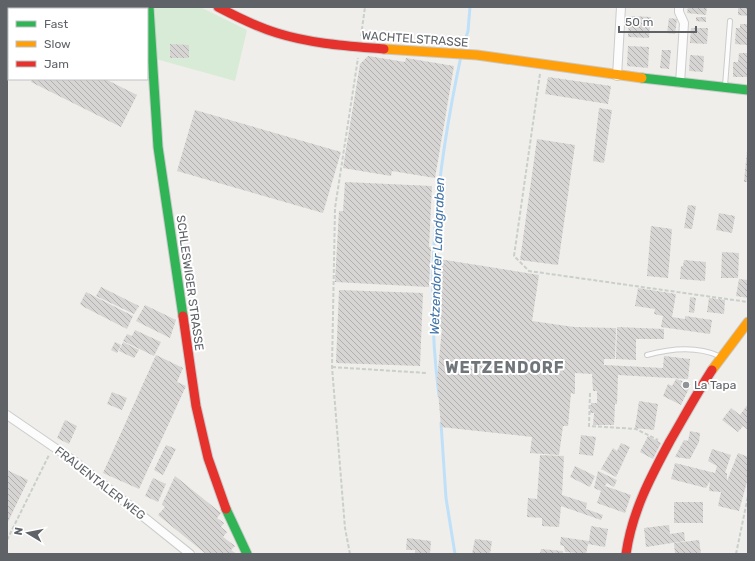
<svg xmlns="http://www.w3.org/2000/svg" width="755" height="561" font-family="Rubik,sans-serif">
<defs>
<pattern id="building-back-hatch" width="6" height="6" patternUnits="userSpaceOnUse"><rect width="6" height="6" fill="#d6d5d3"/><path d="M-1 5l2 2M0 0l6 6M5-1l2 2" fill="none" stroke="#b1b0af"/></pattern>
</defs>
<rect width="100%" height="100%" fill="#efeeea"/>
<polygon fill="#d8ebd6" points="154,7 200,7 247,30 235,81 156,59"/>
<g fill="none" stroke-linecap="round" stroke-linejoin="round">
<g stroke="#bfe0f9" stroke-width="3">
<polyline points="462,50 468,31 470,7"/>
<path d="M 439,396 C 424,280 437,169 461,56"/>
<polyline points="441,423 446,498 455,554"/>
</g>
</g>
<g fill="url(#building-back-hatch)">
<polygon points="688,7 707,7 706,15 687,13"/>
<polygon points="738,7 748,7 748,16 738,15"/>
<polygon points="629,16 651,17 649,38 628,37"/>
<polygon points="696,17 706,17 706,22 696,21"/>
<polygon points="669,18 677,19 675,34 667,33"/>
<polygon points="740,24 748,24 748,45 735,44 736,28 740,28"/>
<polygon points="691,28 708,28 707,44 690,43"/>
<polygon points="170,44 189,45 189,58 170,58"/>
<polygon points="628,46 649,47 648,68 627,66"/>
<polygon points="662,50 671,50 669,69 660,68"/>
<polygon points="739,53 748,53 748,77 733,77 733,62 738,62"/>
<polygon points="690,55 704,56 703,72 689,71"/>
<polygon points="368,56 405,62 406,58 454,66 435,178 392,171 391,176 343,168 360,64"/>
<polygon points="548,77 611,86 608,104 545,94"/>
<polygon points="32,79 105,79 137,95 121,127 31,82"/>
<polygon points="599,108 612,110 604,163 593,161"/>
<polygon points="195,110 341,152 323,213 177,171"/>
<polygon points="537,139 575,145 558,265 520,260"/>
<polygon points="747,151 748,151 748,182 744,182"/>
<polygon points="345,182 432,186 429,247 431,247 429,287 335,282 339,211 343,211"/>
<polygon points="688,205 696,206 692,229 684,228"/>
<polygon points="719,213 735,216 732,233 716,230"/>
<polygon points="651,226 672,229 668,278 647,276"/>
<polygon points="722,252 739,253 738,278 721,278"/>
<polygon points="439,259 539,275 532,321 574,327 616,328 615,359 604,359 604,365 663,368 664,356 690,359 688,379 618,375 617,404 615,404 614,425 593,425 594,413 590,413 591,403 597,403 597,391 593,391 592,374 575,373 575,394 571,393 568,426 563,426 559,455 530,453 532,437 441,427 437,379 442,329 433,327 440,275 437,275"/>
<polygon points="684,260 706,262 705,281 680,279 681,266 683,266"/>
<polygon points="739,279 748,280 748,298 736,296"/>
<polygon points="101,287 139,306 134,314 96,296"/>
<polygon points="638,288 676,294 672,317 685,319 685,316 712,320 710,334 661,327 663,316 654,314 655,309 635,306"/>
<polygon points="339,290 423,293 420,366 336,363"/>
<polygon points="86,292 133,316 127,329 84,307 80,304"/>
<polygon points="690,297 696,298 694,313 689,312"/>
<polygon points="709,298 725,300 724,314 707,312"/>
<polygon points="145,305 176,320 170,338 136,321"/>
<polygon points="617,327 664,329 664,339 636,339 636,360 616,359"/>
<polygon points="135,330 161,342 154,356 123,341 127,334 132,336"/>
<polygon points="115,342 121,345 117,353 111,350"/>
<polygon points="123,342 139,350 134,358 119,351"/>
<polygon points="156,355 183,368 177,382 186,386 139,489 103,473"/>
<polygon points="676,379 691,384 681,405 663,396 668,384 672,386"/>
<polygon points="112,392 127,398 122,410 107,404"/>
<polygon points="639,401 658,404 654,430 635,428"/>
<polygon points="748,404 748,430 743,426 738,432 722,420 731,408 740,415"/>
<polygon points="65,420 77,426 69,444 57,438"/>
<polygon points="690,431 700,433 699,442 690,459 675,457 684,440 688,441"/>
<polygon points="581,435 596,437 593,456 579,454"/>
<polygon points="648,436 661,443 653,459 640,452"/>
<polygon points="621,443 630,447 616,477 601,469 613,448 617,451"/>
<polygon points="166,445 176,449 163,475 154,470"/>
<polygon points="712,449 731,455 725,473 727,473 727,481 738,453 748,457 748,478 739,511 718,506 721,492 709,491 710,481 706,488 671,479 675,463 715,473 717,466 708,461"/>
<polygon points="540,455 564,456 562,495 587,503 586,509 603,515 601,520 561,506 559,527 542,526 542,518 527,517 528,498 537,499"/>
<polygon points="575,466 595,476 590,487 570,477"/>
<polygon points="7,470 28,480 7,524"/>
<polygon points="598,471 617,480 614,487 607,483 605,486 631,495 625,513 597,503 601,491 594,488"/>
<polygon points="175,476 221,513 217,518 224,523 221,527 227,532 223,537 235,546 231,550 236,554 206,554 158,515 165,507 162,504"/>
<polygon points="153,478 166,484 158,502 145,496"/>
<rect x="674" y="502" width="29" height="21"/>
<polygon points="669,525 670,534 684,532 685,541 646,547 644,528"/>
<polygon points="591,526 608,529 605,547 588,544 586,554 565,552 564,546 560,545 561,537 589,541"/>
<polygon points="407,538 431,541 430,554 415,554 415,550 406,550"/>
<polygon points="475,539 492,541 490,554 472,554"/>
<polygon points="699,540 701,554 675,554 674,543"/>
<polygon points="541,549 563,551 563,554 540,554"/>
</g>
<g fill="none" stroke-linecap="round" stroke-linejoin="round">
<g stroke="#cbcccc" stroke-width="6">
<g id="lane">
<polyline points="725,86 730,21"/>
<path d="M 647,355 C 669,349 697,346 719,356"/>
</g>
</g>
<g stroke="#cbcccc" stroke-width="10">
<g id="street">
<polyline points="679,7 679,12 684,23 680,83"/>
<polyline points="617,76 621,7"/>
<polyline points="7,415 74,461 190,554"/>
</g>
</g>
<g stroke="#cacacb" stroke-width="11">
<g id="fast">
<polyline points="149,7 158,147 183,316"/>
<polyline points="642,78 748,90"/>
<polyline points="226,509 247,554"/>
</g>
</g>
<g stroke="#cacacb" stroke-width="11">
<g id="slow">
<polyline points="384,49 477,55 642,78"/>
<polyline points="712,370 748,322"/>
</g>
</g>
<g stroke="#cacacb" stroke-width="11">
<g id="jam">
<path d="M 218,7 C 237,17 257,27 277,33 C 312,44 349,46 384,49"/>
<polyline points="183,316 196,406 208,458 226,509"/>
<path d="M 626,554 C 632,512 650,478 670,441 C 684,417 697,393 712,370"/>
</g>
</g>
<g stroke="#cacfcc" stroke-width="2" stroke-dasharray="4 2" stroke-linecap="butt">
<polyline points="361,36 365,7"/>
<polyline points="540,74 514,256 529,271 748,302"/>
<polyline points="332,367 427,373"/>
<polyline points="590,393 589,426 636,429 658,440"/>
<polyline points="7,540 49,455"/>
<polyline points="350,554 345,528 332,367 335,208 358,58"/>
<polyline points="736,554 748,496"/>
</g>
<use href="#lane" stroke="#fdfcfc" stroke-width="4"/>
<use href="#street" stroke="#fdfcfc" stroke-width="8"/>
<use href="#fast" stroke="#30b455" stroke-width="9"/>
<use href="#slow" stroke="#ff9f0a" stroke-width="9"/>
<use href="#jam" stroke="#e5322d" stroke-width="9"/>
</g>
<circle fill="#919496" stroke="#fff" stroke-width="1.5" cx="686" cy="385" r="4"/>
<g text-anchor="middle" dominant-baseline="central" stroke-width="4" stroke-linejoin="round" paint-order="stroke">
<g font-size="12" fill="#5f6368" stroke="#fff">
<text transform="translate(415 39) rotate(4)">WACHTELSTRASSE</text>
<text transform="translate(190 283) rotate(82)">SCHLESWIGER STRASSE</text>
<text transform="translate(100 483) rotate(38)">FRAUENTALER WEG</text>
</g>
<g font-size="12" fill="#5f6368" stroke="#fff" text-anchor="start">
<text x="694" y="385">La Tapa</text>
</g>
<g font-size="13" font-style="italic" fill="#4174aa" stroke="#fff">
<text transform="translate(437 256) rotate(-88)">Wetzendorfer Landgraben</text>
</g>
<g font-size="16" font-weight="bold" letter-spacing="1" fill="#70757a" stroke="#fff">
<text x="505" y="367">WETZENDORF</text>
</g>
</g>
<rect width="755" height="561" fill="none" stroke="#5f6368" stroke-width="16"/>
<rect x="8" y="8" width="140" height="72" fill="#ffffff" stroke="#bfc1c3"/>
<rect x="16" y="21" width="20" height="6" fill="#30b455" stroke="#bfc1c3"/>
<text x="44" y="28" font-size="12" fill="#5f6368">Fast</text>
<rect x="16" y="41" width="20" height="6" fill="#ff9f0a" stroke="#bfc1c3"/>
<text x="44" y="48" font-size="12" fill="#5f6368">Slow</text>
<rect x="16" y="61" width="20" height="6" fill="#e5322d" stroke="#bfc1c3"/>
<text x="44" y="68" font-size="12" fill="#5f6368">Jam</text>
<g transform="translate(28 533) rotate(280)" stroke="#ffffff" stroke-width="3" paint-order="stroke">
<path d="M0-3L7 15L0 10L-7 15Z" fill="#5f6368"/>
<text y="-6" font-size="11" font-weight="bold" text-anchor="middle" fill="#5f6368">N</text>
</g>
<path d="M619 26v6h77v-6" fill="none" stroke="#5f6368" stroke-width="2"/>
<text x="625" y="26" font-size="12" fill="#5f6368" stroke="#ffffff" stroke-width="3" paint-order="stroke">50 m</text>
</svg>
